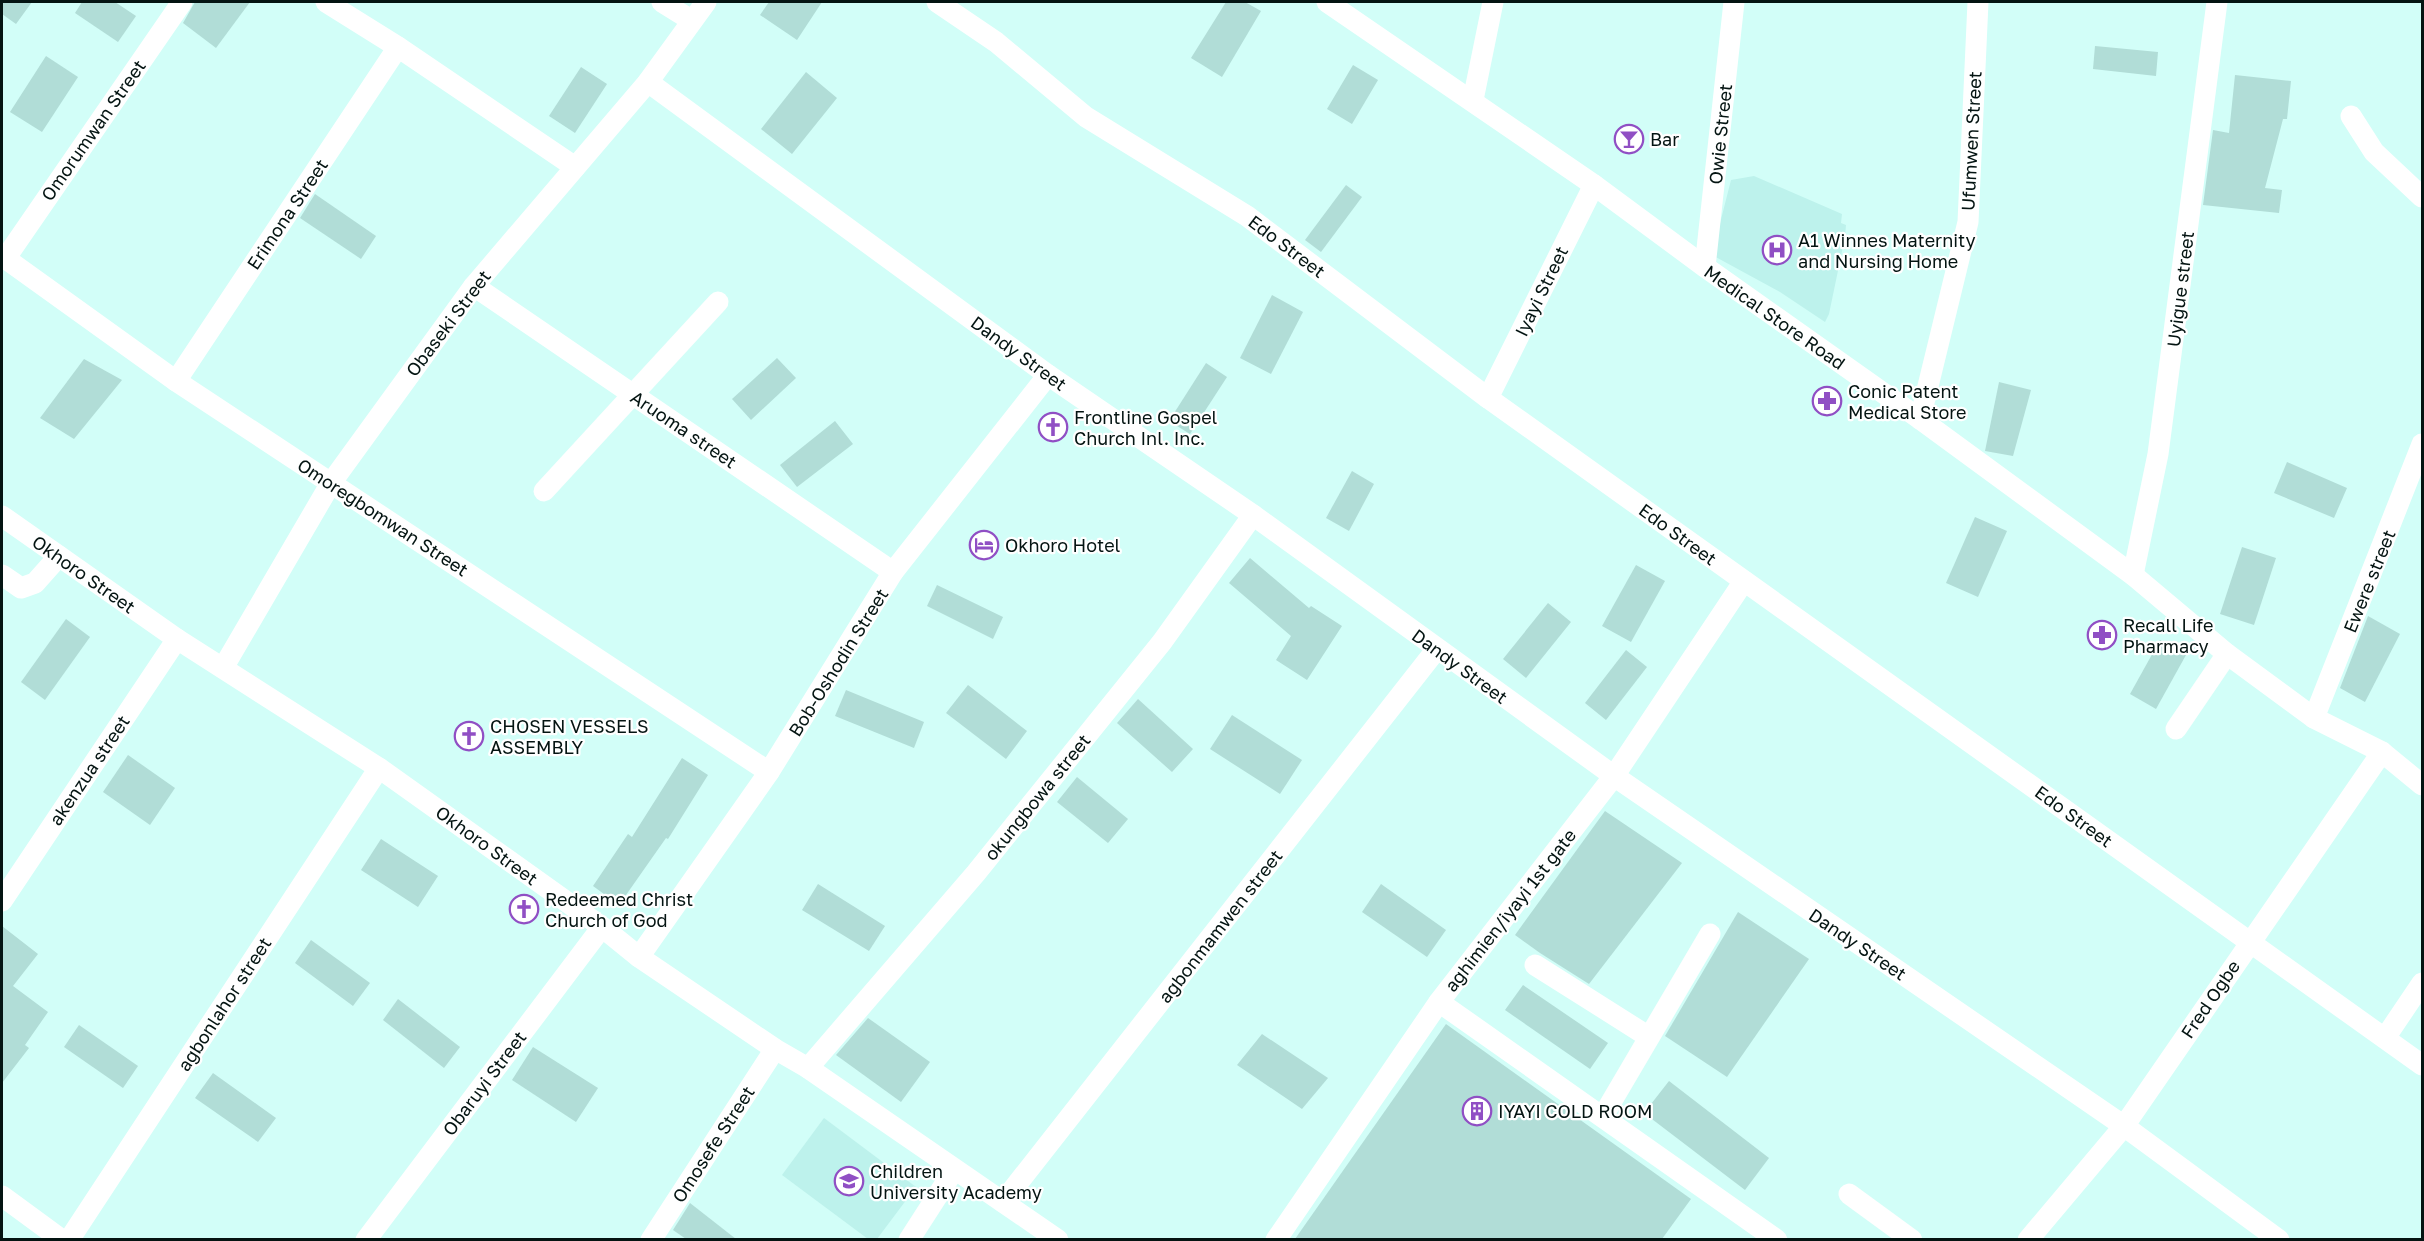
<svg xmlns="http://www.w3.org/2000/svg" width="2424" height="1241" font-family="'Golos Text',sans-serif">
<rect width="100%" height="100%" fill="#d2fef8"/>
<g fill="#bdf2ec">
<polygon points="1754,176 1842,214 1841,223 1846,225 1845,237 1829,314 1825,322 1780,292 1712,255 1731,180"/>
<polygon points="824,1118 916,1187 877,1239 868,1239 782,1175"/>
</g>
<g fill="#b1ddd7">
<polygon points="2,2 32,2 16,24 2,14"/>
<polygon points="82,2 115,2 136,16 118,42 75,13"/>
<polygon points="195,2 250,2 216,48 183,23"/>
<polygon points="769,2 822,2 797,40 760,15"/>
<polygon points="1226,2 1245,2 1261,11 1222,77 1191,58"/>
<polygon points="2095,46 2158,52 2156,76 2093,69"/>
<polygon points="46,56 78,77 42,132 10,112"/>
<polygon points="1353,65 1378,80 1352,124 1327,109"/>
<polygon points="581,67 607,84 575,133 549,116"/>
<polygon points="806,72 837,98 792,154 761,129"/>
<polygon points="2235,75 2291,81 2287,119 2283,119 2265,188 2282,190 2279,213 2203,205 2213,130 2229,133"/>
<polygon points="1346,185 1362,197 1321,252 1305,240"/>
<polygon points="315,194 376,236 361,259 300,218"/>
<polygon points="1272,295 1303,312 1271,374 1240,358"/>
<polygon points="777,358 796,378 751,420 732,399"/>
<polygon points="84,359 122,380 74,439 40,418"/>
<polygon points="1206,363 1227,377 1190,434 1169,421"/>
<polygon points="1999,382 2031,390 2013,456 1985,451"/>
<polygon points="835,421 853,444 797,487 780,465"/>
<polygon points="2287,462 2347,488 2334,518 2274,493"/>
<polygon points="1352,471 1374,484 1349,531 1326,518"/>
<polygon points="1975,517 2007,531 1978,597 1946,583"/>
<polygon points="2242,547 2276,558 2254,625 2220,614"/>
<polygon points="1250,558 1309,608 1311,606 1342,626 1307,680 1276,660 1291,636 1229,583"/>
<polygon points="1636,565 1665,581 1631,642 1602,626"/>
<polygon points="937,585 1003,617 993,639 927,606"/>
<polygon points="1548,603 1571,622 1526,678 1503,659"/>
<polygon points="2368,616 2400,634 2365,702 2340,688"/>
<polygon points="66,619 90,637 45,700 21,682"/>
<polygon points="2160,640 2186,655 2156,709 2130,694"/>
<polygon points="1626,650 1647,667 1606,720 1585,703"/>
<polygon points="968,685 1027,731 1006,759 946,713"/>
<polygon points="846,690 924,722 914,748 835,716"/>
<polygon points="1138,699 1193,749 1172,772 1117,723"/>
<polygon points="1232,715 1302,760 1280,794 1210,749"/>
<polygon points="128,755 175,788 150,825 103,792"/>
<polygon points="682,758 708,775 668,839 666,838 619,905 593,886 628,834 632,837"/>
<polygon points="1077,777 1128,819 1108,843 1057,802"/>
<polygon points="1605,811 1682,863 1589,984 1540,953 1515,935"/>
<polygon points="381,839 438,876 418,907 361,870"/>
<polygon points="818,884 885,926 869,951 802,910"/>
<polygon points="1381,884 1446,930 1427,957 1362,912"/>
<polygon points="1738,912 1809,959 1727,1077 1665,1036"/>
<polygon points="2,926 38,954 13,986 48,1012 25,1045 29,1048 2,1083"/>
<polygon points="311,940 370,983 353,1006 295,963"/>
<polygon points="1523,985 1608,1043 1590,1069 1505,1010"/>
<polygon points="398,999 460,1047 444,1068 383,1020"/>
<polygon points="868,1018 930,1062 901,1102 836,1055"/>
<polygon points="1446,1024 1691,1199 1662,1239 1295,1239"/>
<polygon points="79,1025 138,1066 123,1088 64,1047"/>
<polygon points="1262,1034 1328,1078 1302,1109 1237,1065"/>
<polygon points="533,1047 598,1088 576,1122 512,1080"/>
<polygon points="213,1073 276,1118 258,1142 195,1098"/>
<polygon points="1669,1081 1769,1158 1745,1190 1644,1113"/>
<polygon points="690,1203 736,1239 686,1239 673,1230"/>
</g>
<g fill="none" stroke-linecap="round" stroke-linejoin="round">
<g stroke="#fff" stroke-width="21">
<polyline points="326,2 398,47 575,167"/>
<polyline points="662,2 691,20"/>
<polyline points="937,2 996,42 1086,117 1247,216 1488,398 2422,1065"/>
<polyline points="1327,2 1594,185 1705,267 1920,419 2133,575 2227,654 2314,718 2382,752 2422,785"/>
<polyline points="648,82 1048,375 1253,515 1614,776 2124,1126 2279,1240"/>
<polyline points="1473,100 1493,2"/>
<polyline points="2351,116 2374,152 2422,197"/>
<polyline points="2,256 176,381 769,772"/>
<polyline points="5,259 182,2"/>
<polyline points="1705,267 1734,2"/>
<polyline points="474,286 893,572"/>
<polyline points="176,381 398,47"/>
<polyline points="1488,398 1594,185"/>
<polyline points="1920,419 1968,222 1978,2"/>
<polyline points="544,491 718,302"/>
<polyline points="2,516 177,639 379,768 602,927 639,957 775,1049 808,1068 1058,1240"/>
<polyline points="2,575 21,588 35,583 59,556"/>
<polyline points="2133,575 2158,454 2217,2"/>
<polyline points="223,668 331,483 474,286 648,82 706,2"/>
<polyline points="2314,718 2422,444"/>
<polyline points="2176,729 2227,654"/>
<polyline points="2,901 177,639"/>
<polyline points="639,957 769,772 893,572 1048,375"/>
<polyline points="1535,965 1649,1037"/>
<polyline points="1439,1002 1777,1240"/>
<polyline points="2385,1038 2422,983"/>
<polyline points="808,1068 976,873 1162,642 1253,515"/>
<polyline points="1603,1116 1710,934"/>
<polyline points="1849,1194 1912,1240"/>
<polyline points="2,1196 62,1240"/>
<polyline points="1003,1202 1436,650"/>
<polyline points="69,1240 379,768"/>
<polyline points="366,1240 602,927"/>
<polyline points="651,1240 775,1049"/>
<polyline points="909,1240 954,1170"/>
<polyline points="1276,1240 1439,1002 1614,776 1744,581"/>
<polyline points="2028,1240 2124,1126 2382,752"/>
</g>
</g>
<defs>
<g id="bar-ring" transform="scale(1.5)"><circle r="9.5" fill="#fff" stroke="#904fc4" stroke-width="1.5"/><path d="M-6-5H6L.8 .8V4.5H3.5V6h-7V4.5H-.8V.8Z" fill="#904fc4"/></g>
<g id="hospital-ring" transform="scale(1.5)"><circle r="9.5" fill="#fff" stroke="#904fc4" stroke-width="1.5"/><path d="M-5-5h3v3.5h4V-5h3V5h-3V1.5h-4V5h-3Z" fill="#904fc4"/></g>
<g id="pharmacy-ring" transform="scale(1.5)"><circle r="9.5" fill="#fff" stroke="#904fc4" stroke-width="1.5"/><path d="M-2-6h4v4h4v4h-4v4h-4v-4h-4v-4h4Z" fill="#904fc4"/></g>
<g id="church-ring" transform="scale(1.5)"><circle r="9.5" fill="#fff" stroke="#904fc4" stroke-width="1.5"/><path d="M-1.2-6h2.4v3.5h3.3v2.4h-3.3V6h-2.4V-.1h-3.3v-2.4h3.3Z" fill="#904fc4"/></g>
<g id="hotel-ring" transform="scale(1.5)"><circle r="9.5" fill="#fff" stroke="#904fc4" stroke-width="1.5"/><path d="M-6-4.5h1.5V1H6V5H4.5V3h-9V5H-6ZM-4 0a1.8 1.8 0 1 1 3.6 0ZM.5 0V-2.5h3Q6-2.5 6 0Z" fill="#904fc4"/></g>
<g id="building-ring" transform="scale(1.5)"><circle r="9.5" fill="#fff" stroke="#904fc4" stroke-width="1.5"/><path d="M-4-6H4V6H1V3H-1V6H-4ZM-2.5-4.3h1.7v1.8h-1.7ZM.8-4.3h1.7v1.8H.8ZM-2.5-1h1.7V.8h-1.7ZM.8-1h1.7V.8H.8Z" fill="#904fc4"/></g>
<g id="school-ring" transform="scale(1.5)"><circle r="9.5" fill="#fff" stroke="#904fc4" stroke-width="1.5"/><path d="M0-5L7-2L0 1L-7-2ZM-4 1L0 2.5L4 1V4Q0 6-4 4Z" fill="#904fc4"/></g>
</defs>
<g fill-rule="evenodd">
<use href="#bar-ring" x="1629" y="139"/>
<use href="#hospital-ring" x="1777" y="250"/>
<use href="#pharmacy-ring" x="1827" y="401"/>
<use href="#church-ring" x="1053" y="427"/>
<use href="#hotel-ring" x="984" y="545"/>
<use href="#pharmacy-ring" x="2102" y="635"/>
<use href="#church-ring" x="469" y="736"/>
<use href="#church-ring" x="524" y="909"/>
<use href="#building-ring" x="1477" y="1111"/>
<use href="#school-ring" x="849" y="1181"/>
</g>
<g text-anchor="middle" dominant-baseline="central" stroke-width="4.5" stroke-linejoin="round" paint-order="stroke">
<g font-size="18" fill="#041412" stroke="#fff">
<text transform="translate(93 130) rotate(-55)">Omorumwan Street</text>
<text transform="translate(1720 134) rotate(-84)">Owie Street</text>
<text transform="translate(1971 141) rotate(-87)">Ufumwen Street</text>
<text transform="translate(287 214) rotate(-56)">Erimona Street</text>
<text transform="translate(1287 246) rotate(37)">Edo Street</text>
<text transform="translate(2180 289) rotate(-83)">Uyigue street</text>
<text transform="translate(1541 291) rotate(-64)">Iyayi Street</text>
<text transform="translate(1775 317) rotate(35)">Medical Store Road</text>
<text transform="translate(448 323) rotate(-53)">Obaseki Street</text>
<text transform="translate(1019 353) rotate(36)">Dandy Street</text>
<text transform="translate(684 429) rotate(34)">Aruoma street</text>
<text transform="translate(383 517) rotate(33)">Omoregbomwan Street</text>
<text transform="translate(1678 534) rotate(36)">Edo Street</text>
<text transform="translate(84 574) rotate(35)">Okhoro Street</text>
<text transform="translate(2369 581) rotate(-68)">Ewere street</text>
<text transform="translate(838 662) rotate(-58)">Bob-Oshodin Street</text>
<text transform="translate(1460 666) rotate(36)">Dandy Street</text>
<text transform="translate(89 770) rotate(-56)">akenzua street</text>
<text transform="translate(1037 797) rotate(-51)">okungbowa street</text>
<text transform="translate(2074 816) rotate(36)">Edo Street</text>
<text transform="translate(487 845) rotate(36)">Okhoro Street</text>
<text transform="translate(1510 910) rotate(-52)">aghimien/iyayi 1st gate</text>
<text transform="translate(1220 926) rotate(-52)">agbonmamwen street</text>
<text transform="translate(1858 944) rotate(34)">Dandy Street</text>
<text transform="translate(2210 999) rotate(-56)">Fred Ogbe</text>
<text transform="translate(224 1004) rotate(-57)">agbonlahor street</text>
<text transform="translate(484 1083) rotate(-53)">Obaruyi Street</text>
<text transform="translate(713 1144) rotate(-57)">Omosefe Street</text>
</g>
<g font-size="18" fill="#041412" stroke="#fff" text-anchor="start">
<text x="1650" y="139">Bar</text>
<text x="1798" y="240">A1 Winnes Maternity<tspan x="1798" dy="21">and Nursing Home</tspan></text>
<text x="1848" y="391">Conic Patent<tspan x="1848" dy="21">Medical Store</tspan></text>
<text x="1074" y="417">Frontline Gospel<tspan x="1074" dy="21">Church Inl. Inc.</tspan></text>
<text x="1005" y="545">Okhoro Hotel</text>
<text x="2123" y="625">Recall Life<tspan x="2123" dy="21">Pharmacy</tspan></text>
<text x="490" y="726">CHOSEN VESSELS<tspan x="490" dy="21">ASSEMBLY</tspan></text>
<text x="545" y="899">Redeemed Christ<tspan x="545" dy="21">Church of God</tspan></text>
<text x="1498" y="1111">IYAYI COLD ROOM</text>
<text x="870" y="1171">Children<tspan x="870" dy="21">University Academy</tspan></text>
</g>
</g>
<rect width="2424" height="1241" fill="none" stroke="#041412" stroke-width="6"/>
</svg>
